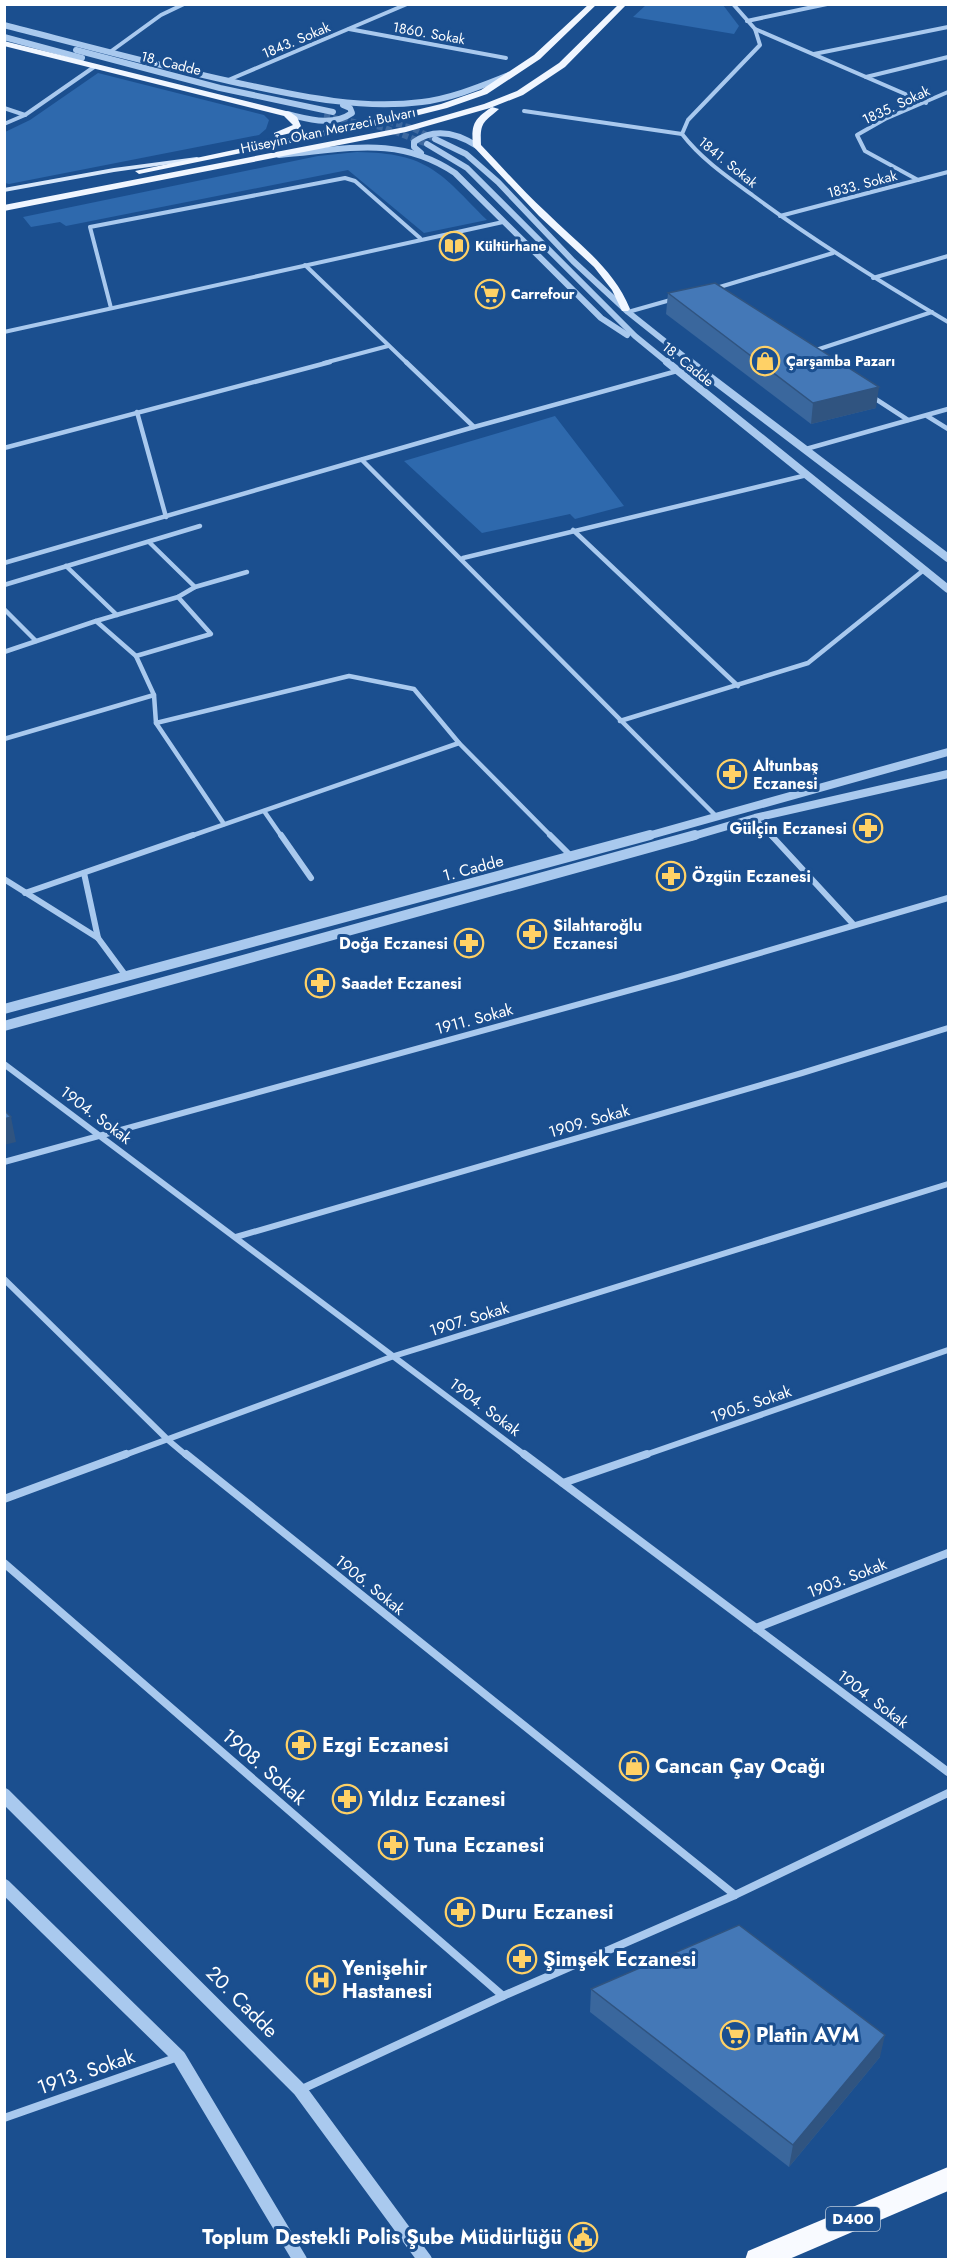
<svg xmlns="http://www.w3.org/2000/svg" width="953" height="2264" font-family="Jost,sans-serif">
<rect width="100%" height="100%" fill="#1b4f8f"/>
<g fill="#2e69ad">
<polygon points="646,5 723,5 739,26 734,34 633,17"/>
<polygon points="98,73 264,115 269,120 266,129 259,135 9,184 5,183 5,132 30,120"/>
<path d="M 357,152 C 429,153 440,173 487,220 L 424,233 L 348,170 L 66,226 L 60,222 L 31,227 L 23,217 L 318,156 Z"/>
<polygon points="555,416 624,506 575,519 570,514 482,533 404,461"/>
</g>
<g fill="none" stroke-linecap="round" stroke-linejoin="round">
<g stroke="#3d69a0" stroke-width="6" stroke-dasharray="6 3" stroke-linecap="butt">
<polyline points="324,116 385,128 427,144"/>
<polyline points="379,119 412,128 435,139"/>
</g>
<g stroke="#a9c9ee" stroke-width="4">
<path d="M 733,4 L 755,29 L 760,45 L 688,120 L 682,134 C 702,160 729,178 755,197 C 817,243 882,283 948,322"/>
<polyline points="747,21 827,4"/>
<polyline points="349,29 506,58"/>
<polyline points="755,29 926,103"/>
<polyline points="110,52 161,15 184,4"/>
<polyline points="814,54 948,27"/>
<polyline points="866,77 948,57"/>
<polyline points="226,81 407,4"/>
<polyline points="4,108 25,115"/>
<polyline points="524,111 682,134"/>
<polyline points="4,124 25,115 94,67"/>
<polyline points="918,180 865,151 857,135 885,119 948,92"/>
<polyline points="780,216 948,172"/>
<polyline points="305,265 407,363"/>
<polyline points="873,278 948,256"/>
<polyline points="713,289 833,253"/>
<polyline points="111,308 90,227 345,178 355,181 420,238"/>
<polyline points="628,312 674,299"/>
<polyline points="4,332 503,222"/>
<polyline points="813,351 932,312"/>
<polyline points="324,363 388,346"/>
</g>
<g stroke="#a9c9ee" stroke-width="4.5">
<polyline points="406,362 474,427"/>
<polyline points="871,396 908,420"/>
<polyline points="137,412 166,517"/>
<polyline points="927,416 948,429"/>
<polyline points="4,448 330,362"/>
<polyline points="806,449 948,409"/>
<polyline points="362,460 717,817"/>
<polyline points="573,530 738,686"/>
<polyline points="149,542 195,587"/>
<polyline points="463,558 807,475"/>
<polyline points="4,563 474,427 677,371"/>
<polyline points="66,566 117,615"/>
<polyline points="4,585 200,526"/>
<polyline points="4,609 36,641"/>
<polyline points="96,621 178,597 195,587 247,572"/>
<polyline points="4,652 96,621 136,656 154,695 156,723 224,824"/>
<polyline points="136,656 211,634 178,597"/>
<polyline points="620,721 808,663 925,569"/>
<polyline points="156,723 349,676 414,689 459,743 552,837"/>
<polyline points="4,739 154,695"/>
<polyline points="264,811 282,837"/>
<polyline points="755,818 772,837"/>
<polyline points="188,837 459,743"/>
</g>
<g stroke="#a9c9ee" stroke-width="6">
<polyline points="281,835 311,878"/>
<polyline points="550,835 571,856"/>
<polyline points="771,835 853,924"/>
<polyline points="84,873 98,938"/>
<polyline points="4,879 98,938 126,976"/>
<polyline points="25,893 193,835"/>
<polyline points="4,1064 526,1456"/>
<polyline points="4,1162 678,977 948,898"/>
<polyline points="236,1237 802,1073 948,1028"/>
<polyline points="4,1279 168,1440 187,1456"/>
<polyline points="122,1456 394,1356 948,1184"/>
<polyline points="642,1456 948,1350"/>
</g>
<g stroke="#a9c9ee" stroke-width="8">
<polyline points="186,1454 735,1895"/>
<polyline points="524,1454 948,1772"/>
<polyline points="563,1483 647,1454"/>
<polyline points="4,1499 126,1454"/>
<polyline points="4,1563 503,1996"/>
<polyline points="756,1628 948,1553"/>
<polyline points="300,2090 503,1996 735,1895 948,1793"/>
<polyline points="4,2118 178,2057"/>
</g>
<g stroke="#a9c9ee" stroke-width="6">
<path d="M 4,25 C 82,45 159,66 238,83 C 299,96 360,110 422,102 C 453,98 481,86 509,75"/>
<polyline points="4,37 82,58"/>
<polyline points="76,50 220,88 333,112"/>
<path d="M 287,114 C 309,119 332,127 352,113 L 350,108 L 343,105"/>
<polyline points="435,139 466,154 498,182 573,261 628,312 692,363"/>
<polyline points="427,144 467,168 635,336 668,363"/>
<path d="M 421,153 L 414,147 L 414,142 C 435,127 457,133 477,146"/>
<path d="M 279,155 C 344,150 397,134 455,173 L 601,318 L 627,335"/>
</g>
<g stroke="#a9c9ee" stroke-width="8">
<polyline points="667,362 948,589"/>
<polyline points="690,362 948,558"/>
<polyline points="644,837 948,752"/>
<polyline points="690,837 755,818 948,774"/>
</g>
<g stroke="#a9c9ee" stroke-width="10">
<polyline points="4,1009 650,835"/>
<polyline points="4,1026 695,835"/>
</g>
<g stroke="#a9c9ee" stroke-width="14">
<polyline points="4,1795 300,2090 425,2260"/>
<polyline points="4,1886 179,2057 300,2260"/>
</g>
<polygon fill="#d6e6fa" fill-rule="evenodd" points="197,157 199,158 199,160 114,172 4,192 4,188 114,168"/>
<g fill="#f0f6ff" fill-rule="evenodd">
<polygon points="589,4 597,4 540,59 487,94 447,108 383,124 139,174 135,171 383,118 441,104 481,90 534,55"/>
<polygon points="619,4 627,4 565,67 523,95 490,108 406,132 4,211 4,205 405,127 484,104 517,91 559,63"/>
<polygon points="4,41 290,112 297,117 301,126 295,132 274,137 274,133 293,125 284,116 4,46"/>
<path d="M 492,107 L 499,109 C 483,123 480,122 481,145 C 503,168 523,191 546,212 C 577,243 613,267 630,309 L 628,311 L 622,311 L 612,290 L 594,267 L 539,216 L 473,146 C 471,124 474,119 492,107 Z"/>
</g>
<polygon fill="#f8faff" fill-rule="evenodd" points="948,2167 948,2191 787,2260 745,2260 748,2251"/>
</g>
<g fill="#3a679d">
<polygon points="668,293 876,408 811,424 666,314"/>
<polygon points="591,1989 880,2057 789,2167 590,2012"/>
</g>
<g fill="#305480">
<polygon points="879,387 876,408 811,424 813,403"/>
<polygon points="11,1117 16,1142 4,1145 4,1119"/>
<polygon points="885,2035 880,2057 789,2167 793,2145"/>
</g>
<g fill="#4478b7" stroke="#305480" stroke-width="1.5">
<polygon points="715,283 879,387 813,403 668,293"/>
<polygon points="4,1110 11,1117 4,1119"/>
<polygon points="739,1925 885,2035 793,2145 591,1989"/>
</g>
<defs>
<g id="library-ring" transform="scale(1.5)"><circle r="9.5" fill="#1b4f8f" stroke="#ffd166" stroke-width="1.5"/><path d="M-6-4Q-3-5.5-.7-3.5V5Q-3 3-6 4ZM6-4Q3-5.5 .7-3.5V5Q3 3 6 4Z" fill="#ffd166"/></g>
<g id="supermarket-ring" transform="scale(1.5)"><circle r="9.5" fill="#1b4f8f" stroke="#ffd166" stroke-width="1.5"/><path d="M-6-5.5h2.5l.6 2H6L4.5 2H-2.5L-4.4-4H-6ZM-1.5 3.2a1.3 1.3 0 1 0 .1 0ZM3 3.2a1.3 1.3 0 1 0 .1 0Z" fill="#ffd166"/></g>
<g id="shop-ring" transform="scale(1.5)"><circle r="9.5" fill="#1b4f8f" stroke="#ffd166" stroke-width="1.5"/><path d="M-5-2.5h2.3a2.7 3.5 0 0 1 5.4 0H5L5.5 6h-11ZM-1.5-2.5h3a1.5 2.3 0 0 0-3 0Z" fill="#ffd166"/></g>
<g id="pharmacy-ring" transform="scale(1.5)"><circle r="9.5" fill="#1b4f8f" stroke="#ffd166" stroke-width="1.5"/><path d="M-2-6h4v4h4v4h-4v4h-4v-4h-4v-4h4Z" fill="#ffd166"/></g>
<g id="hospital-ring" transform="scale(1.5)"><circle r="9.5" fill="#1b4f8f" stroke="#ffd166" stroke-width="1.5"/><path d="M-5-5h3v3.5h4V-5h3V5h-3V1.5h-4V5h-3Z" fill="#ffd166"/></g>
<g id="civic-ring" transform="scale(1.5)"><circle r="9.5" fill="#1b4f8f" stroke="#ffd166" stroke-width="1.5"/><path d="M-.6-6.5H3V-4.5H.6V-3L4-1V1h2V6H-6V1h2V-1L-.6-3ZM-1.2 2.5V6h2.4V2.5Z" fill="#ffd166"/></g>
</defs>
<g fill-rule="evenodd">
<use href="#library-ring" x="454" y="246"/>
<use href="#supermarket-ring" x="490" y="294"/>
<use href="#shop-ring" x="765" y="361"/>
<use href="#pharmacy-ring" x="732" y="774"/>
<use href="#pharmacy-ring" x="868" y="828"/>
<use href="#pharmacy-ring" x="671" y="876"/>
<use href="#pharmacy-ring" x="532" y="934"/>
<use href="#pharmacy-ring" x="469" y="943"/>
<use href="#pharmacy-ring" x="320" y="983"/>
<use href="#pharmacy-ring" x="301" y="1745"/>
<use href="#shop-ring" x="634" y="1766"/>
<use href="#pharmacy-ring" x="347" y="1799"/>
<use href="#pharmacy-ring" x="393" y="1845"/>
<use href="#pharmacy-ring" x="460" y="1912"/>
<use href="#pharmacy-ring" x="522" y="1959"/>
<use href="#hospital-ring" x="321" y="1980"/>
<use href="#supermarket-ring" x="735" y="2035"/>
<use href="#civic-ring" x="583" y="2237"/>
</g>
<g text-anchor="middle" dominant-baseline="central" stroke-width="6" stroke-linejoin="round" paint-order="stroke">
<g font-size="14" fill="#fff" stroke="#1b4f8f">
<text transform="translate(429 33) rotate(10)">1860. Sokak</text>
<text transform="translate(296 40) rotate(-23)">1843. Sokak</text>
<text transform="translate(171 63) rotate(14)">18. Cadde</text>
<text transform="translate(896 105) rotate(-25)">1835. Sokak</text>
<text transform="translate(328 130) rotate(-12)">Hüseyin Okan Merzeci Bulvarı</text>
<text transform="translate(728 162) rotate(39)">1841. Sokak</text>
<text transform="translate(862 184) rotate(-15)">1833. Sokak</text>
<text transform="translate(688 364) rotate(39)">18. Cadde</text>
</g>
<g font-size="14" font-weight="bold" fill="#fff" stroke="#1b4f8f" text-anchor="start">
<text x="475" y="246">Kültürhane</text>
<text x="511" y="294">Carrefour</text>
<text x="786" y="361">Çarşamba Pazarı</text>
</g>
<rect fill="#1b4f8f" stroke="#bbcadd" stroke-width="1.5" x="826" y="2207" width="54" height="24" rx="4.5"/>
<g font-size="15" font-weight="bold" fill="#fff">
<text x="853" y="2219">D400</text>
</g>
<g font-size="16" font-weight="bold" fill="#fff" stroke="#1b4f8f" text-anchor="start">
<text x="753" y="765">Altunbaş<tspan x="753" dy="18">Eczanesi</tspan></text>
<text x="847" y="828" text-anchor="end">Gülçin Eczanesi</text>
<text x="692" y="876">Özgün Eczanesi</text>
<text x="553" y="925">Silahtaroğlu<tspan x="553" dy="18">Eczanesi</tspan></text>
<text x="448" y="943" text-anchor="end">Doğa Eczanesi</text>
<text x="341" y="983">Saadet Eczanesi</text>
</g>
<g font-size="16" fill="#fff" stroke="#1b4f8f">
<text transform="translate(473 868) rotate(-15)">1. Cadde</text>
<text transform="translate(474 1019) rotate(-15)">1911. Sokak</text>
<text transform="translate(96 1115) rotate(37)">1904. Sokak</text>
<text transform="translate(589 1121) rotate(-16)">1909. Sokak</text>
<text transform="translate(469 1319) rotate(-17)">1907. Sokak</text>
<text transform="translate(751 1404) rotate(-19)">1905. Sokak</text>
<text transform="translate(485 1407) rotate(37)">1904. Sokak</text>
<text transform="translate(847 1578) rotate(-21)">1903. Sokak</text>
<text transform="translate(370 1585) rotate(39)">1906. Sokak</text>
<text transform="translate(873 1699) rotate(37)">1904. Sokak</text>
</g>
<g font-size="20" font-weight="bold" fill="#fff" stroke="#1b4f8f" text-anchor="start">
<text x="322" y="1745">Ezgi Eczanesi</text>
<text x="655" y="1766">Cancan Çay Ocağı</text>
<text x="368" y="1799">Yıldız Eczanesi</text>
<text x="414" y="1845">Tuna Eczanesi</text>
<text x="481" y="1912">Duru Eczanesi</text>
<text x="543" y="1959">Şimşek Eczanesi</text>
<text x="342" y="1968">Yenişehir<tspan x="342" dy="23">Hastanesi</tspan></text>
<text x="756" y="2035">Platin AVM</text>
<text x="562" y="2237" text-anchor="end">Toplum Destekli Polis Şube Müdürlüğü</text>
</g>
<g font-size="20" fill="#fff" stroke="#1b4f8f">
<text transform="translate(264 1767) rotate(41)">1908. Sokak</text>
<text transform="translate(242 2002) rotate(45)">20. Cadde</text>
<text transform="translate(86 2072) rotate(-19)">1913. Sokak</text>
</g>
</g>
<rect width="953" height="2264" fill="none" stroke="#ffffff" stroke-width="12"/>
</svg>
